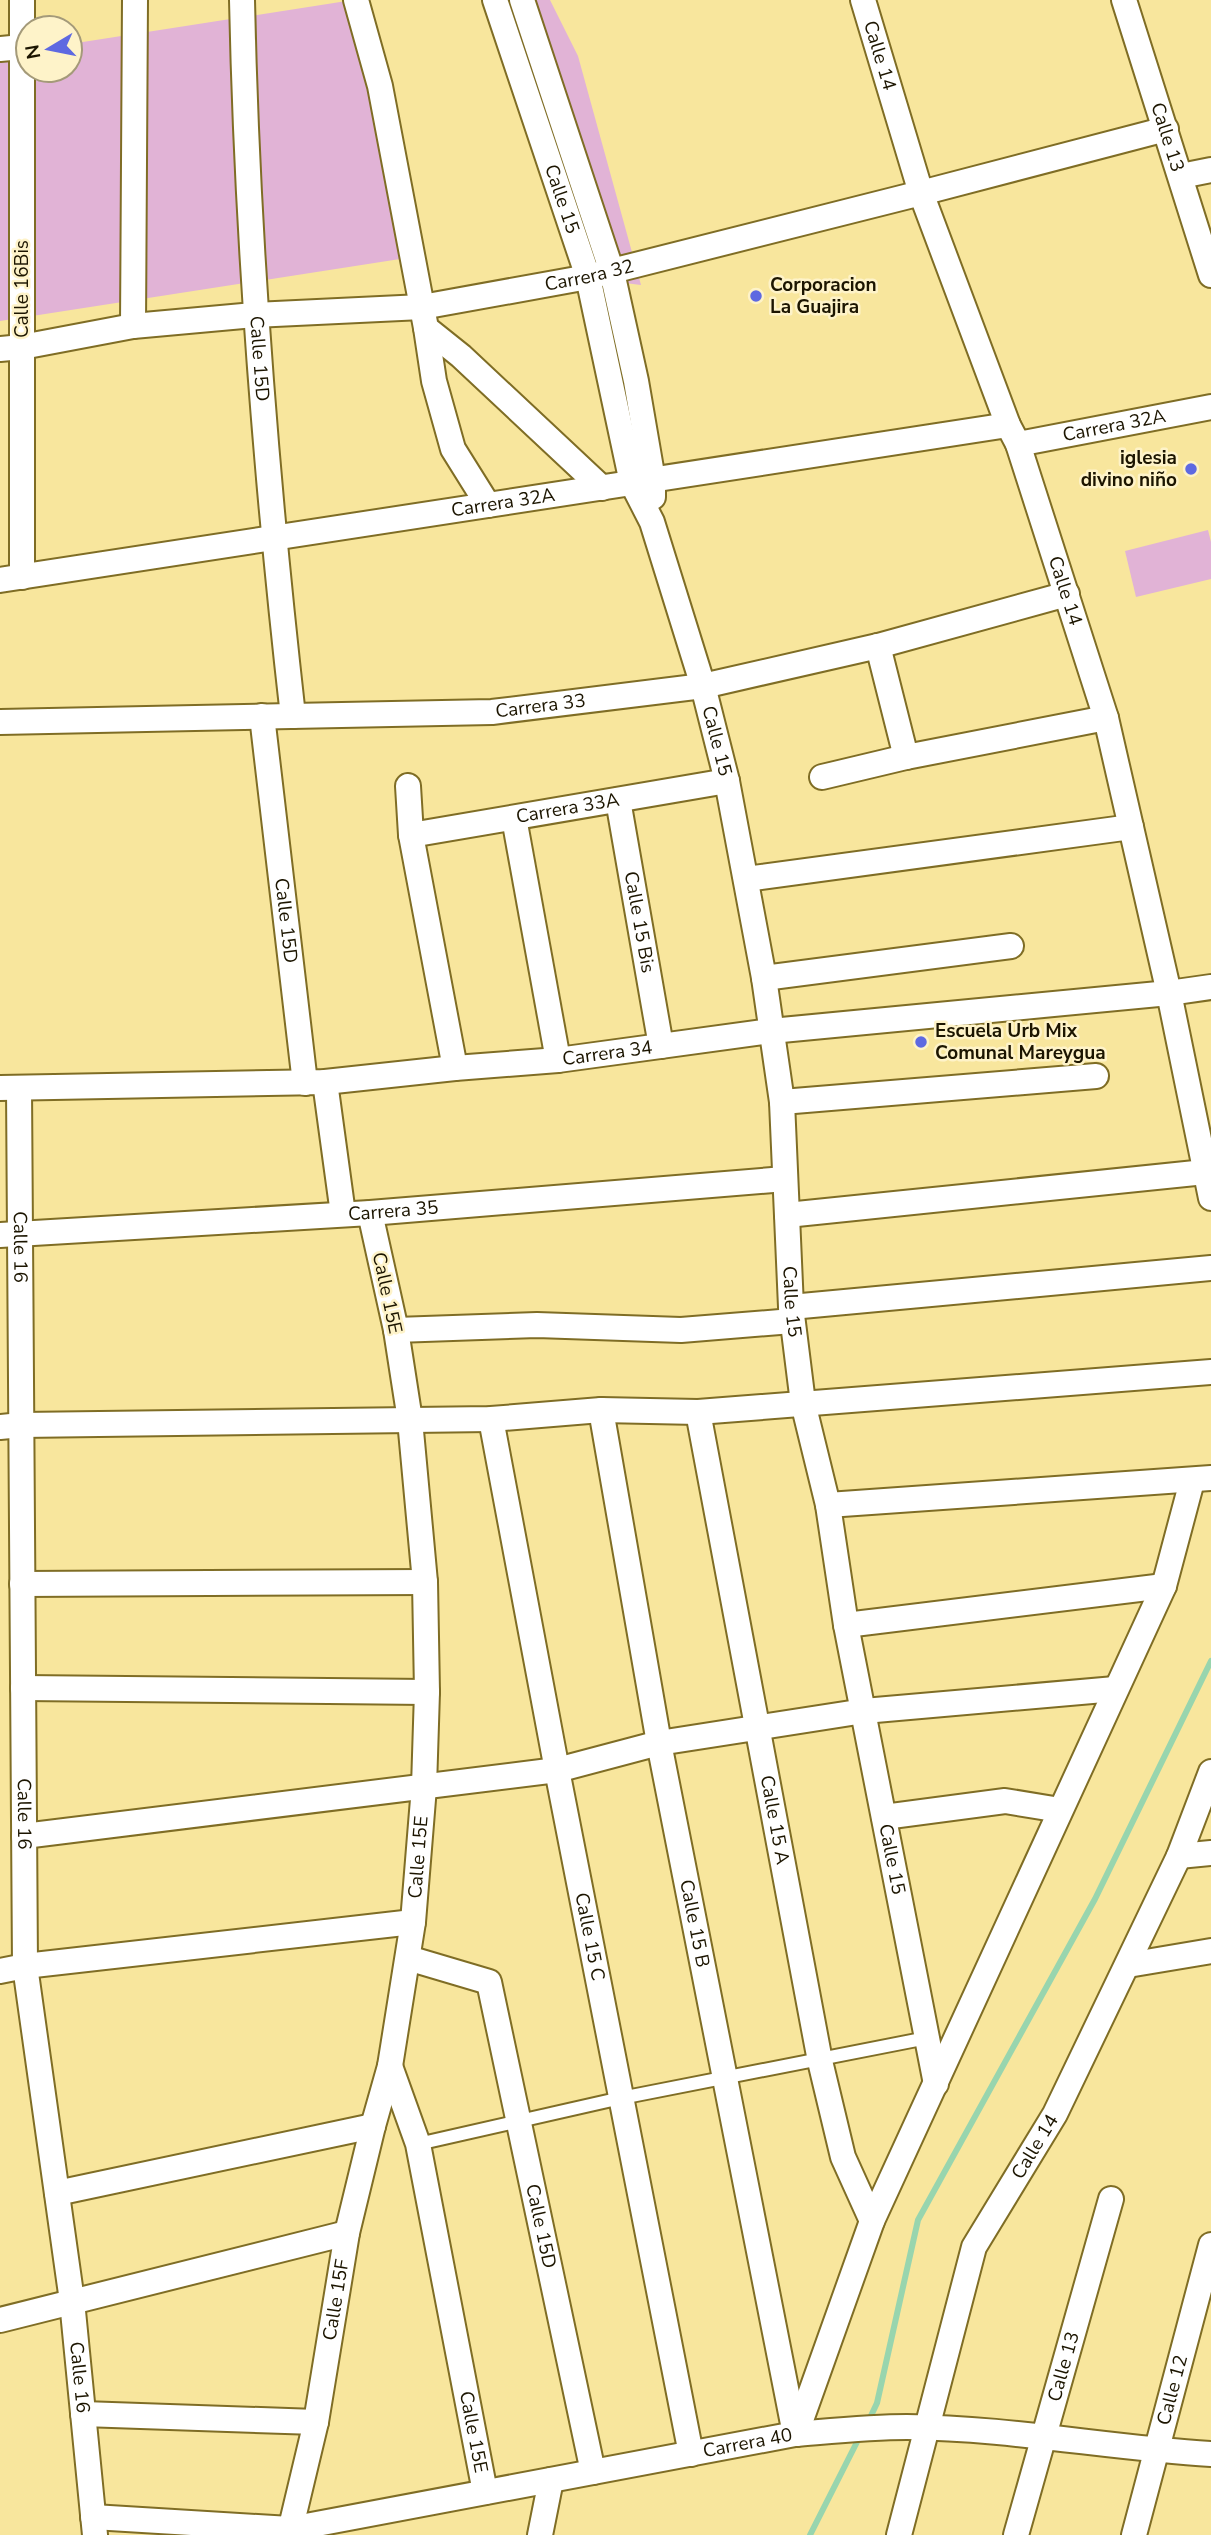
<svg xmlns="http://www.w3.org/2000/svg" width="1211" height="2535" font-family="'Nunito Sans',sans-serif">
<rect width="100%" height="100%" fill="#f8e69d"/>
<g fill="#e1b3d6">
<polygon points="353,0 360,0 400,259 0,321 0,55 28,70 70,70 70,44"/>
<polygon points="499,0 550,0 578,56 641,285 600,280"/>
<polygon points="1208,530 1211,542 1211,579 1136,597 1125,551"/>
</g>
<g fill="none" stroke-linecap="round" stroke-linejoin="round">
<g stroke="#98d5ae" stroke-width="6">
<polyline points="869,2420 877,2403 918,2220 1095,1899 1211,1661"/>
<polyline points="810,2535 860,2436"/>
</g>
<g stroke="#7f6d25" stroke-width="16">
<polyline id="lane" points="418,2144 621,2098 927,2038"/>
</g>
<g stroke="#7f6d25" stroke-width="28">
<g id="street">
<path id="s1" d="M 242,0 C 247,240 266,478 293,716"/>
<polyline points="356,0 380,86 426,328 461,356 602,488"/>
<path id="s2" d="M 495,0 L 588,277 L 632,483 L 652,522 L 703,686 L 727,781 L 764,978 L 782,1102 L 791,1307 L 803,1403 L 828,1505 L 846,1625 L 936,2084"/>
<polyline points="522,0 612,272 636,381 653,480 653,497"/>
<path id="s3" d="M 863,0 L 921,193 L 1008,425 L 1018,444 L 1106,718 L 1169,993 L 1211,1198"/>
<path id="s4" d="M 1124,0 L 1211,275"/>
<polyline points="0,49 22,47"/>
<polyline points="1181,176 1211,170"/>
<polyline points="133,326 135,0"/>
<polyline points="426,328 434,381 453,449 488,505"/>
<path id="s5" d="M 0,349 L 22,347 L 133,326 L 254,315 L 422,307 L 588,277 L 921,193 L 1166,129"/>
<path id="s6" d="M 1018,444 L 1211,407"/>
<polyline points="22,577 22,0"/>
<path id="s7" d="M 0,580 L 1008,425"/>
<polyline points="878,646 906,757"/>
<path id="s8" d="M 262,716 L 305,1083"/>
<path id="s9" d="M 0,722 L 492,712 L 703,686 L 878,646 L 1067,594"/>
<polyline points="822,777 906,757 1106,718"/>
<polyline points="408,786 411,835 455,1068"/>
<path id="s10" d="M 618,800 L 661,1046"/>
<polyline points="514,818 558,1060"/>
<path id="s11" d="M 411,835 L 727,781"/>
<polyline points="746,879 1131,827"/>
<polyline points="764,978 1011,946"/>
<polyline points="325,1082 343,1214"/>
<path id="s12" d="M 0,1088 L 325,1082 L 455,1068 L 558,1060 L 771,1031 L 1169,993 L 1211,987"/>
<path id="s13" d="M 19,1088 L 25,1966 L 72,2301 L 95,2535"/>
<polyline points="782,1102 1096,1076"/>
<polyline points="787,1215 1205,1172"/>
<path id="s14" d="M 0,1235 L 370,1213 L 785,1179"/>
<polyline points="791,1307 1211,1268"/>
<polyline points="396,1330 537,1325 681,1330 792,1321"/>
<path id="s15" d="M 601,1410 L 659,1743 L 795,2434"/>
<path id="s16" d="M 698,1412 L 820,2061 L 843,2157 L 872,2221"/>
<path id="s17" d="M 491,1419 L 557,1770 L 691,2454"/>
<polyline points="0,1427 21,1425 491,1419 601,1410 698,1412 1211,1372"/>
<polyline points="828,1505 1211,1478"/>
<polyline points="22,1584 425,1582"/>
<polyline points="846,1625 1164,1586"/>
<polyline points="23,1688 427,1692"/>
<polyline points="884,1817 1005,1801 1060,1810"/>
<polyline points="24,1836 557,1770 659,1743 864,1711 1115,1689"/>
<polyline points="1179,1856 1211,1853"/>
<path id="s18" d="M 408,1958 L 489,1982 L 593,2472"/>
<polyline points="1128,1965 1211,1951"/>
<polyline points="0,1971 25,1966 413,1922"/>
<path id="s19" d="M 390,2066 L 418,2144 L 485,2492"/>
<polyline points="57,2193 373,2126"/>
<polyline points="0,2320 347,2233"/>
<polyline points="83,2414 316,2422"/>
<polyline points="796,2434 872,2221 1164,1586 1192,1481"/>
<path id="s20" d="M 93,2517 L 290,2529 L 795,2434 C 832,2431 870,2427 907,2427 C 1009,2428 1110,2448 1211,2454"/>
<path id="s21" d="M 289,2535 L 316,2422 L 347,2233 L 373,2126 L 390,2066 L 413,1922 L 424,1787 L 427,1692 L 425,1582 L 410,1420 L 396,1330 L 370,1213"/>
<polyline points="540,2535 551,2480"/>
<path id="s22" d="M 899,2535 L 974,2247 L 1055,2114 L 1179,1856 L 1211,1772"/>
<path id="s23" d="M 1016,2535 L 1111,2199"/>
<path id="s24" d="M 1134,2535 L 1211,2245"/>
</g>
</g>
<use href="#lane" stroke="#fff" stroke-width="12"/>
<use href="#street" stroke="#fff" stroke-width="24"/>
</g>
<g fill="#5e69e1" stroke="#fef3c9" stroke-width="2.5">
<circle cx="756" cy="296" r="7"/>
<circle cx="1191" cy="469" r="7"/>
<circle cx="921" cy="1042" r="7"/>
</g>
<g text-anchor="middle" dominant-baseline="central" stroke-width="5" stroke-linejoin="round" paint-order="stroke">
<g font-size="19" fill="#1c1500" stroke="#fef3c9">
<text stroke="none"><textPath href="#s3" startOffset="58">Calle 14</textPath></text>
<text stroke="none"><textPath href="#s4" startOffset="144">Calle 13</textPath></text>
<text stroke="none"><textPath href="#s2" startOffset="210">Calle 15</textPath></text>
<text stroke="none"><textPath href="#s5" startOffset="595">Carrera 32</textPath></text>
<text transform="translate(22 289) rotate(-90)">Calle 16Bis</text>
<text stroke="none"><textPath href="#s1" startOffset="359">Calle 15D</textPath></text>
<text stroke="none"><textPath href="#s6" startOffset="98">Carrera 32A</textPath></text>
<text stroke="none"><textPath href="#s7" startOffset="509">Carrera 32A</textPath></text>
<text stroke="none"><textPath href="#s3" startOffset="625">Calle 14</textPath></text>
<text stroke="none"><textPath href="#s9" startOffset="541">Carrera 33</textPath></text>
<text stroke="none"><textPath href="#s2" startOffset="775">Calle 15</textPath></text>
<text stroke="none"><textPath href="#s11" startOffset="159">Carrera 33A</textPath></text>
<text stroke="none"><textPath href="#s8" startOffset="206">Calle 15D</textPath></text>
<text stroke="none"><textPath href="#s10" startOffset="124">Calle 15 Bis</textPath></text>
<text stroke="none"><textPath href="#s12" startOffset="609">Carrera 34</textPath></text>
<text stroke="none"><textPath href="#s14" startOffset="394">Carrera 35</textPath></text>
<text stroke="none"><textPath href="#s13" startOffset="159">Calle 16</textPath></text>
<text transform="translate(387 1293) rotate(78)">Calle 15E</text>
<text stroke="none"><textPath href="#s2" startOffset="1342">Calle 15</textPath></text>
<text stroke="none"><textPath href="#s13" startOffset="726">Calle 16</textPath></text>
<text stroke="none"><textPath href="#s16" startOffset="415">Calle 15 A</textPath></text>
<text stroke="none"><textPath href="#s21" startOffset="691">Calle 15E</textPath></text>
<text stroke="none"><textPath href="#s2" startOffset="1909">Calle 15</textPath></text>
<text stroke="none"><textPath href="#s15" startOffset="522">Calle 15 B</textPath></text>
<text stroke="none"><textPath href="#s17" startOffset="527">Calle 15 C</textPath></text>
<text stroke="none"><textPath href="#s22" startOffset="415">Calle 14</textPath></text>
<text stroke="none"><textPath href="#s18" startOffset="334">Calle 15D</textPath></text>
<text stroke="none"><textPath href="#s21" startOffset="240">Calle 15F</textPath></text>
<text stroke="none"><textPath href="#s23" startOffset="175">Calle 13</textPath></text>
<text stroke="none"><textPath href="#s13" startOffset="1293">Calle 16</textPath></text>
<text stroke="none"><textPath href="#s24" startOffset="150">Calle 12</textPath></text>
<text stroke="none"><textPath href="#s19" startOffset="376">Calle 15E</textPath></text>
<text stroke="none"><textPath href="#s20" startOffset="663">Carrera 40</textPath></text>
</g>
<g font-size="19" font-weight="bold" fill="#1c1500" stroke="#fef3c9" text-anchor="start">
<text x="770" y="285">Corporacion<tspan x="770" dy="22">La Guajira</tspan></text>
<text x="1177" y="458" text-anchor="end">iglesia<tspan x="1177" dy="22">divino niño</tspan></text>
<text x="935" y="1031">Escuela Urb Mix<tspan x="935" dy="22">Comunal Mareygua</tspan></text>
</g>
</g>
<g transform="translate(49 49) rotate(260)"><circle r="33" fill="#fef3c9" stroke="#a49a79" stroke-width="2"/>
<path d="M0-5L12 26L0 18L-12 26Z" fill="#5e69e1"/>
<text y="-10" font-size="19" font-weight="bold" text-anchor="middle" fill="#1c1500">N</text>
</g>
</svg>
